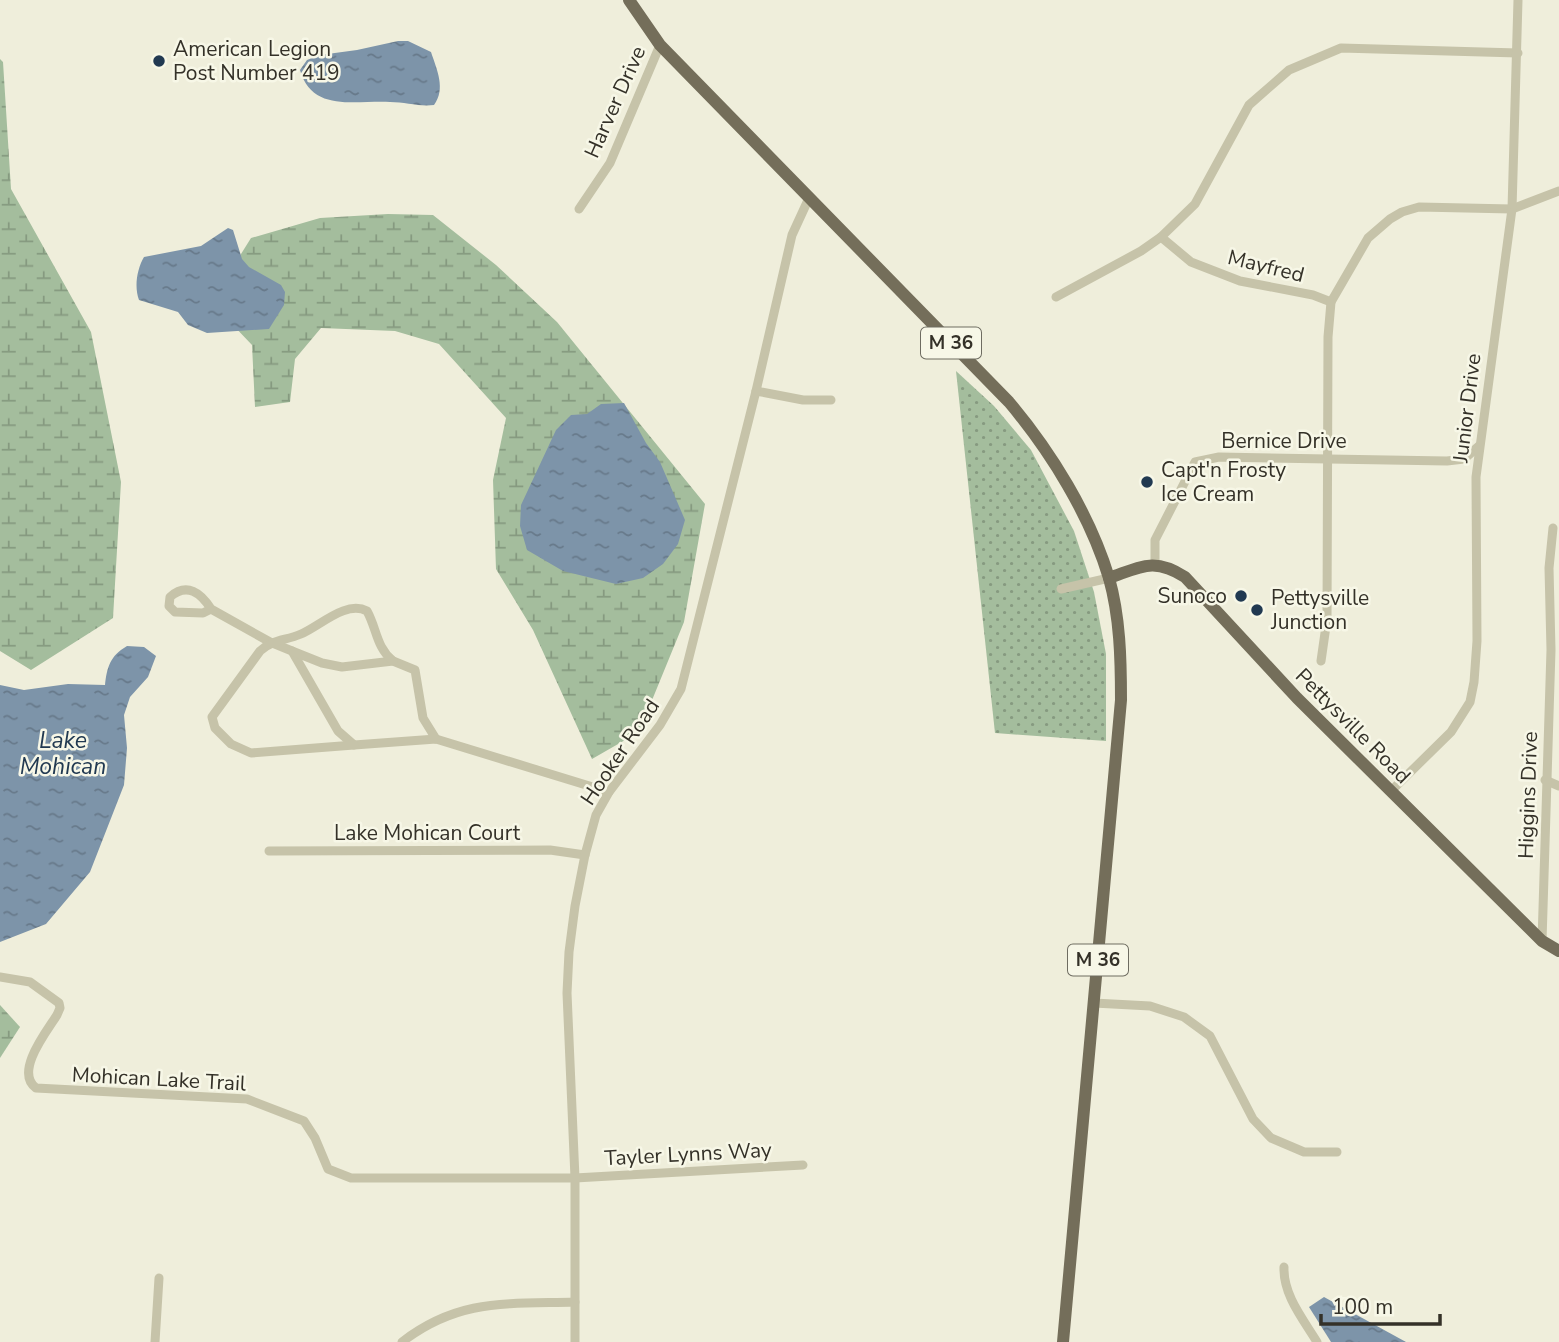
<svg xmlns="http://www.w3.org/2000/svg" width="1559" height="1342" font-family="'Nunito Sans',sans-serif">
<defs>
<pattern id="wetland-marsh" width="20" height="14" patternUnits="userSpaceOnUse" patternTransform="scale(1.75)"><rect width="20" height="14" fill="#a4bd9d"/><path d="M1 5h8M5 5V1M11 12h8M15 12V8" fill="none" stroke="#869a80"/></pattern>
<pattern id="park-dots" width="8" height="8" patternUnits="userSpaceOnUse" patternTransform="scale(1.75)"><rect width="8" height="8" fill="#a4bd9d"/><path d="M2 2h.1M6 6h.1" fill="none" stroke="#869a80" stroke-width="1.8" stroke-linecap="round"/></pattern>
<pattern id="water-ripples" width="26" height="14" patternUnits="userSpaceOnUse" patternTransform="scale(1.75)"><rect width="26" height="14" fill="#7d94a9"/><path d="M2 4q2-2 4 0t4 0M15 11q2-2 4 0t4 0" fill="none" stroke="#67798a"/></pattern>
</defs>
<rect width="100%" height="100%" fill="#efeedb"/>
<g fill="url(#wetland-marsh)">
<polygon points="0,59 3,62 11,189 91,332 121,482 113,618 31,670 0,651"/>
<polygon points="388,214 433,215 496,265 557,322 705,504 684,622 639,732 592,759 533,630 496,569 493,480 506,418 439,344 395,331 321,328 295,359 290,402 255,407 252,345 211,302 251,238 320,218"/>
<polygon points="0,1005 20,1027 0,1058"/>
</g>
<polygon fill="url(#park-dots)" points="956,371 994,406 1031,450 1074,531 1094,592 1106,654 1106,741 995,733"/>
<g fill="url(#water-ripples)">
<path d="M 398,41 L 408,41 L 431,52 C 437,70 446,89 434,105 C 420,107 405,102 390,102 C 356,100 312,113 300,70 L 307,60 L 320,55 L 357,50 Z"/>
<path d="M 228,228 L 233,230 L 242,259 L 249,267 L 281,285 L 285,292 L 284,305 L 269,329 L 207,333 L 188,325 L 178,312 L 139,300 C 134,287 137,269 144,257 L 201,246 Z"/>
<polygon points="624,403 646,443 660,462 685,520 678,544 663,564 643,578 616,584 563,571 527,550 520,526 521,505 556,430 571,415 587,414 601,404"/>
<path d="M 127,646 L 144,647 L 156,656 L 148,677 L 130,697 L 124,715 L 127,748 L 124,785 L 90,872 L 46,924 L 0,942 L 0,685 L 24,690 L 68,684 L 105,685 C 107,667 110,656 127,646 Z"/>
<polygon points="1324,1297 1406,1342 1331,1342 1309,1307"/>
</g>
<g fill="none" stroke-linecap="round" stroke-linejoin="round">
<g stroke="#c6c3a9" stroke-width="9">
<polyline points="579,209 610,163 660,45"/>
<polyline points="1161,237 1191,262 1240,281 1313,295 1331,302"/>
<polyline points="1056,297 1141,251 1161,237 1195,204 1249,105 1289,70 1341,48 1518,53"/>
<polyline points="756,391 803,400 831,400"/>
<polyline points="1155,564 1155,540 1195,462 1219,457 1447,461 1464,459 1479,446"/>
<polyline points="1061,589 1109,578"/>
<path d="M 211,609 C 201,593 187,582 170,597 L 169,606 L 175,612 L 203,613 L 211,609 L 270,642 L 292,651 L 338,731 L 354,745 L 436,739 L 609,792"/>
<polyline points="292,651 322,663 342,667 393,661 415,670 423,718 436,739"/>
<polyline points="1321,661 1327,619 1328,337 1331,302 1368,238 1390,219 1402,212 1419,207 1512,209 1559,191"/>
<path d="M 354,745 L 251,753 L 231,744 L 215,728 L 212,717 L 260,651 C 273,639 285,641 301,634 C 320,626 346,600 367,611 C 377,629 376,647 393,661"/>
<polyline points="1545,780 1559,786"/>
<polyline points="1391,791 1451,732 1470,702 1474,682 1477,641 1476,477 1512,209 1518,0"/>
<polyline points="269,851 550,850 585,855"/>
<polyline points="1542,941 1551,650 1549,568 1553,528"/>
<path d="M 0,977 L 30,982 L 59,1003 L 60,1008 L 57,1015 C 47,1031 14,1072 36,1088 L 247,1099 L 304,1121 L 315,1138 L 328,1169 L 351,1178 L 575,1178 L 803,1165"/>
<polyline points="1094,1003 1150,1006 1184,1017 1210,1036 1253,1119 1271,1138 1304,1152 1337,1152"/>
<path d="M 1284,1267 C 1283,1295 1303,1319 1317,1342"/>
<polyline points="155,1342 159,1278"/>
<path d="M 402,1342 C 459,1298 508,1304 575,1302"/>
<polyline points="575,1342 575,1178 567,993 569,952 575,906 585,855 596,815 609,792 660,725 681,689 756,391 792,235 809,198"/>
</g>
<g stroke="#746e5a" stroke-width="12">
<path d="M 629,0 L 660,45 L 1009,402 C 1051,452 1090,515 1109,578 C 1120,617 1121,659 1121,700 L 1063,1342"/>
<path d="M 1109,578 C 1141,567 1154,557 1185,577 L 1297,698 L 1542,941 L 1559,951"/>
</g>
</g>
<g fill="#213951" stroke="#f7f7e7" stroke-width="2.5">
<circle cx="159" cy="61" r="7"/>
<circle cx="1147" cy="482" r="7"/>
<circle cx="1241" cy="596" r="7"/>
<circle cx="1257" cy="610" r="7"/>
</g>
<g text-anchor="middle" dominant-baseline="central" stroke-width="5" stroke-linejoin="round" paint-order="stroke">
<g fill="#f7f7e7" stroke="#6e6c61" stroke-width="2">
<rect x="921" y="327.5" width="60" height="31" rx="5"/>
<rect x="1068" y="944.5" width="60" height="31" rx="5"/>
</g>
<g font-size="19" font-weight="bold" fill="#343128">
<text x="951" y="343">M 36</text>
<text x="1098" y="960">M 36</text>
</g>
<g font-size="21" fill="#343128" stroke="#f7f7e7" text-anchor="start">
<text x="173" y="49">American Legion<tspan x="173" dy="24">Post Number 419</tspan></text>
<text x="1161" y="470">Capt'n Frosty<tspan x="1161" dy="24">Ice Cream</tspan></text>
<text x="1227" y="596" text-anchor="end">Sunoco</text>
<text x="1271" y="598">Pettysville<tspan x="1271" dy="24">Junction</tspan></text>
</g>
<g font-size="21" fill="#343128" stroke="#f7f7e7">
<text transform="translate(615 102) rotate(-66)">Harver Drive</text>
<text transform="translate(1266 266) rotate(14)">Mayfred</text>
<text transform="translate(1467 408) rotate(-83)">Junior Drive</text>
<text x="1284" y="441">Bernice Drive</text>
<text transform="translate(1353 726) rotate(45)">Pettysville Road</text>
<text transform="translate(620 752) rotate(-56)">Hooker Road</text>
<text transform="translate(1528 795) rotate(-88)">Higgins Drive</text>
<text x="427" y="833">Lake Mohican Court</text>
<text transform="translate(159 1079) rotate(3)">Mohican Lake Trail</text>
<text transform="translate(688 1154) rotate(-3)">Tayler Lynns Way</text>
</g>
<g font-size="23" font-style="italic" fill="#213951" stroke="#f7f7e7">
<text x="63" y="740">Lake<tspan x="63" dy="26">Mohican</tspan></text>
</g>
</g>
<path d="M1321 1314v10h119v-10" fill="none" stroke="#343128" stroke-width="3.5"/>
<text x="1332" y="1314" font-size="21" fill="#343128" stroke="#f7f7e7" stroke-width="5" paint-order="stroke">100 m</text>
</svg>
